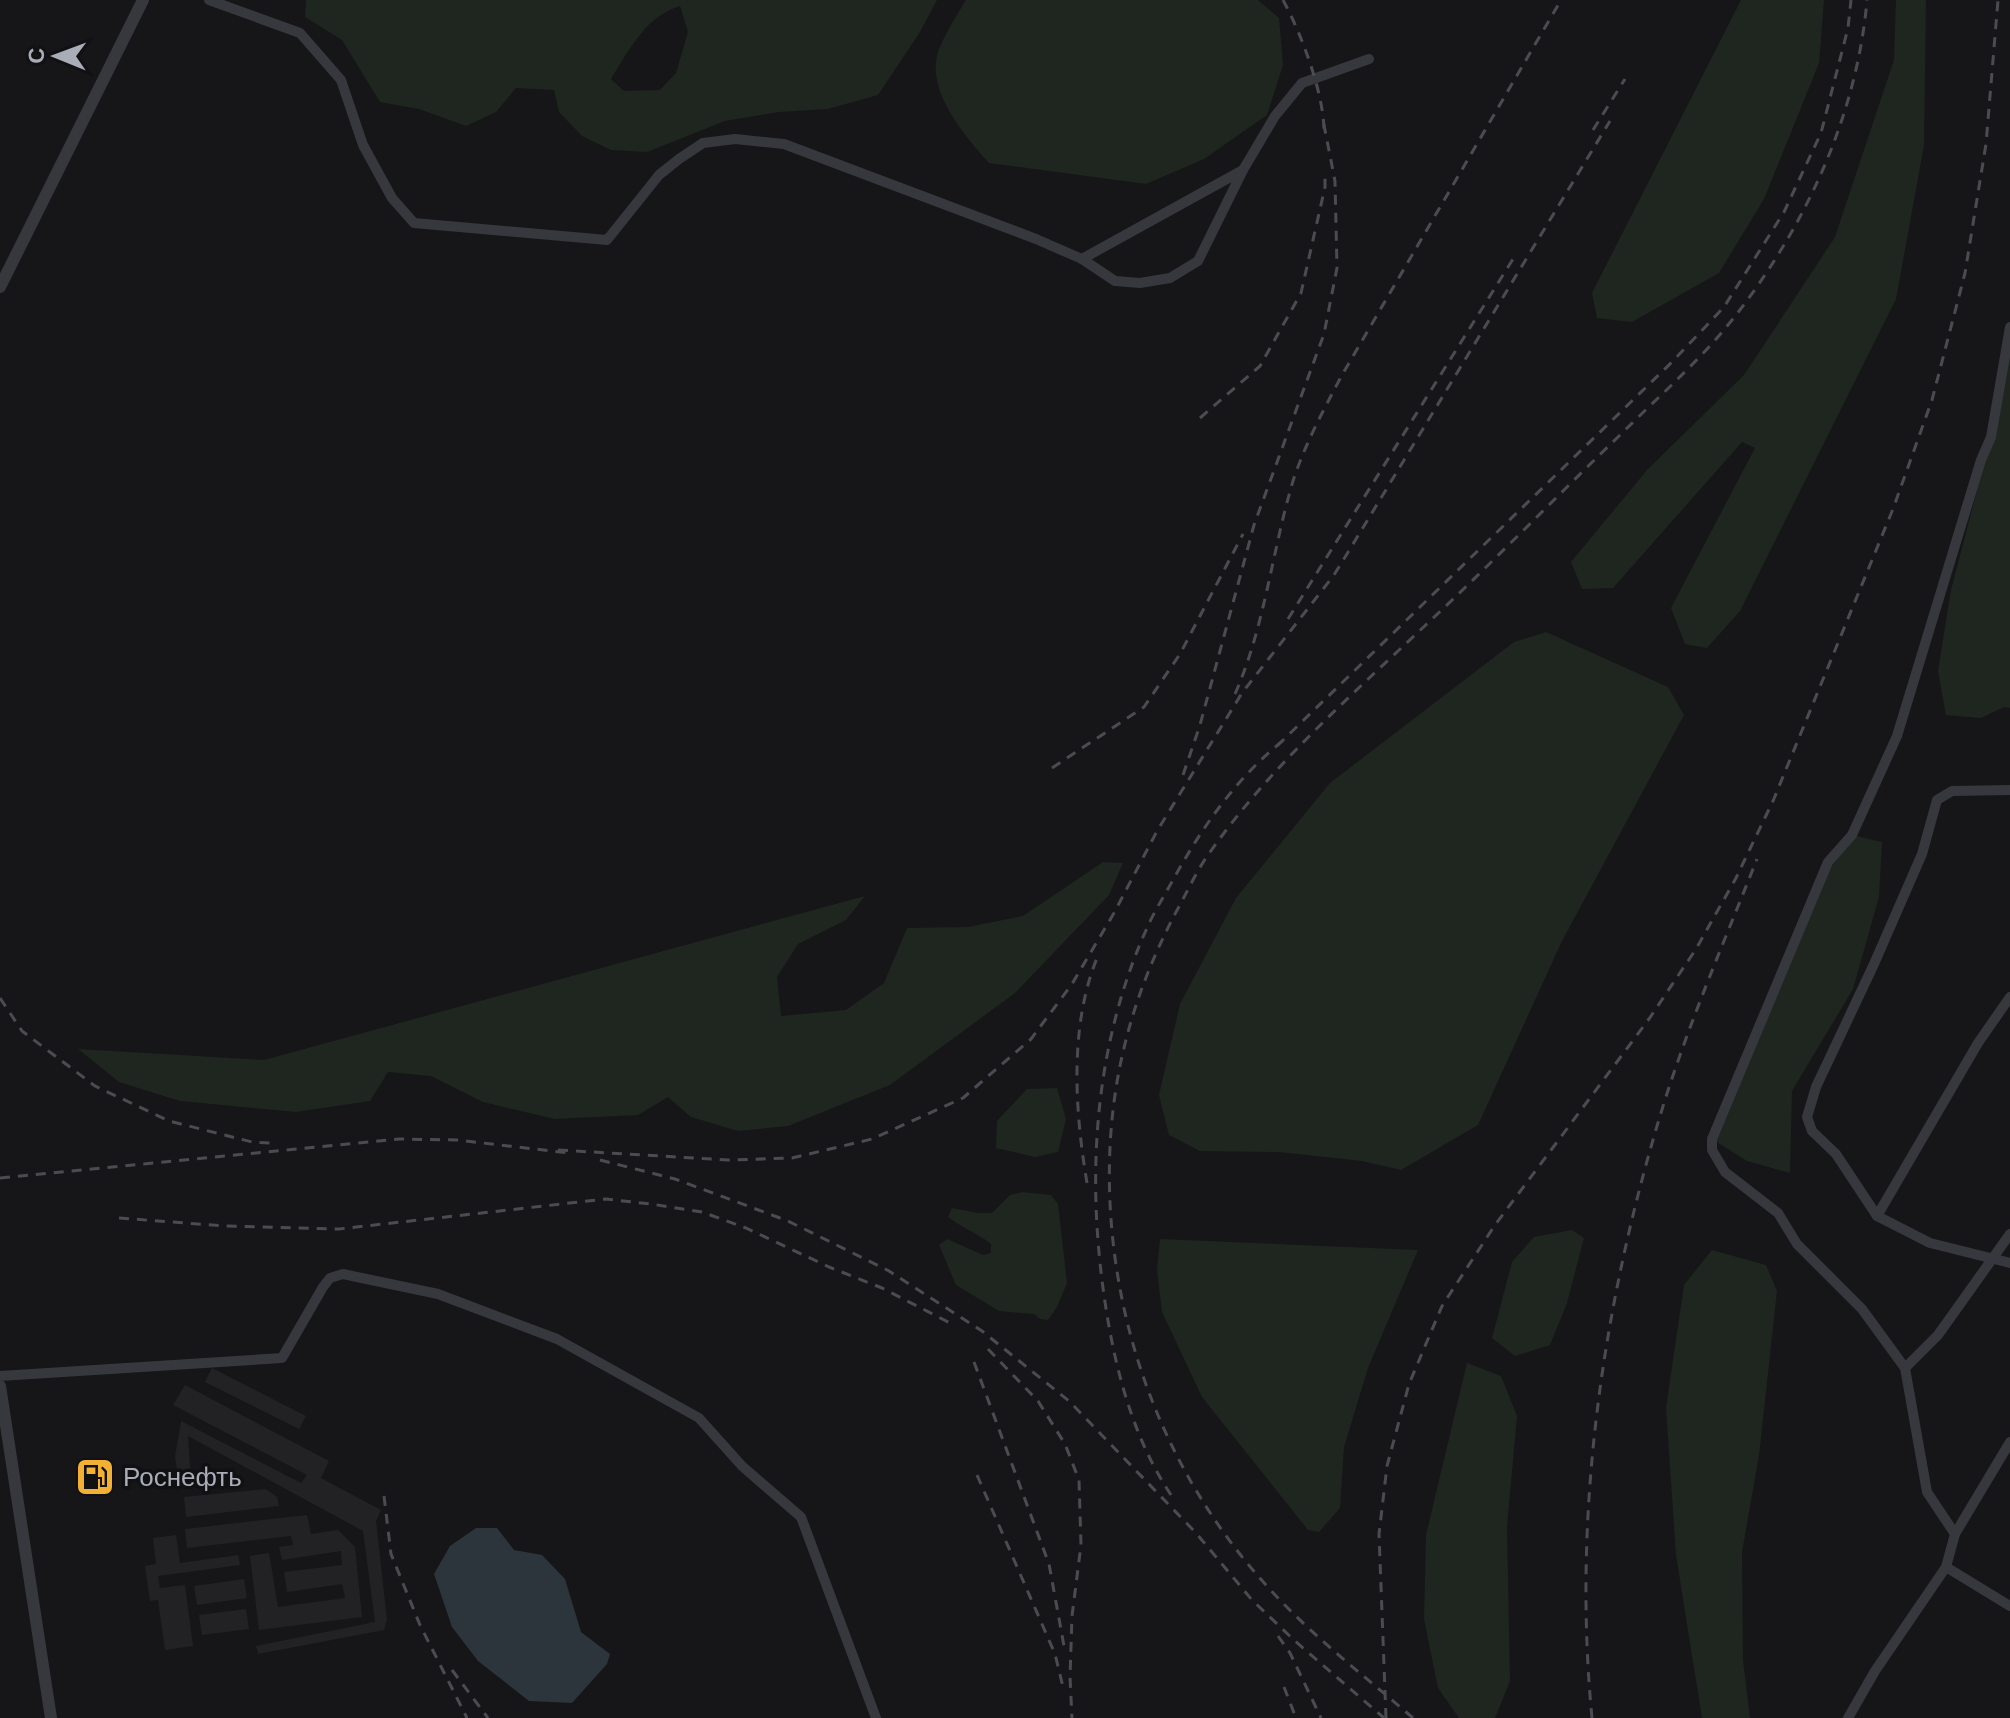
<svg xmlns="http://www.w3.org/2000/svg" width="2010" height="1718" font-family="'DM Sans',sans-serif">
<rect width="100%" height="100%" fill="#161618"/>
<g fill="#222225">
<polygon points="212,1368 306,1416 299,1429 205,1382"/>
<polygon points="185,1385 329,1461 321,1478 381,1510 376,1521 387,1620 384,1630 258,1654 256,1646 375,1622 363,1531 188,1436 191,1482 179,1483 175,1457 181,1421 301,1483 307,1475 173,1405"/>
<polygon points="266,1489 277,1497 279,1506 186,1517 184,1497"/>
<polygon points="307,1515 311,1534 338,1530 355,1547 362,1617 259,1630 250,1556 269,1553 278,1607 345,1598 342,1584 287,1592 284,1572 342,1565 341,1551 282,1560 279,1547 293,1545 291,1536 187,1548 185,1529"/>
<polygon points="176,1535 180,1563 238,1555 240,1565 158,1576 160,1588 185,1585 193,1646 165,1650 158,1600 150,1601 145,1566 156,1564 153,1538"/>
<polygon points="244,1579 247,1598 197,1605 194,1586"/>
<polygon points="246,1609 249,1629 202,1635 199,1615"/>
</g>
<g fill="#1e261f" fill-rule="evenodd">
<path d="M 306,0 L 937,0 L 920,32 L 878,95 L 828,109 L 779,112 L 725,121 L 647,152 L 611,150 L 582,136 L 559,112 L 554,90 L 516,88 L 496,112 L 466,126 L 419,109 L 380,102 L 342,40 L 305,17 ZM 680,6 L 688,32 L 676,73 L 660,90 L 624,91 L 611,79 C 629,50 646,16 680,6 Z"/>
<path d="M 966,0 L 1258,0 L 1279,18 L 1283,65 L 1267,115 L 1204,159 L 1146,184 L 989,163 C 964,135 924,89 939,49 C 946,32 957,15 966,0 Z"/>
<polygon points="1741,0 1824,0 1819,63 1764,199 1719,273 1632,322 1597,318 1592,293"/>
<polygon points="1896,0 1926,0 1924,145 1896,299 1740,611 1707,648 1685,644 1671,608 1755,448 1742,442 1613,588 1582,589 1571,562 1647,470 1744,375 1835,237 1894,60"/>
<polygon points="2010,327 2010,708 2004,707 1981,718 1946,715 1938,671 1951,590 1991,437"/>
<polygon points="1546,632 1668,687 1684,715 1562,941 1478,1125 1401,1170 1362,1161 1279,1152 1200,1151 1169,1135 1159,1095 1180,1004 1236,898 1330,783 1514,642"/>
<polygon points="1852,835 1882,842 1879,897 1853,989 1792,1091 1790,1173 1747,1161 1712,1139 1828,862"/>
<polygon points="1103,862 1123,863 1109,895 1015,993 890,1085 788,1126 738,1131 691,1117 668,1097 638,1115 555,1119 483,1102 431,1076 388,1072 370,1101 296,1112 180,1101 119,1082 78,1049 264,1060 865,896 846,920 798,944 777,977 781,1016 846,1010 884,983 907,928 968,927 1023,916"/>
<polygon points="1057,1088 1066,1119 1058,1152 1035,1157 996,1148 997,1121 1027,1089"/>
<path d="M 1022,1192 L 1051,1195 L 1058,1204 L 1067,1283 L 1057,1307 L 1048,1320 L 1040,1319 L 1034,1314 L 999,1311 L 956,1285 L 939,1245 L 947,1239 L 983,1255 L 991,1253 L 991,1244 C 977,1233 961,1227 948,1217 L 952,1208 L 977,1213 L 992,1213 L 1010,1195 Z"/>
<polygon points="1572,1230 1584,1238 1567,1303 1550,1345 1515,1356 1492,1338 1512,1262 1534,1237"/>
<polygon points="1160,1239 1418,1250 1368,1368 1344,1447 1340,1508 1319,1532 1308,1530 1202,1397 1162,1312 1157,1270"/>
<polygon points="1712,1250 1766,1265 1777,1291 1759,1455 1742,1552 1743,1660 1750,1718 1702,1718 1676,1555 1666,1408 1684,1285"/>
<polygon points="1467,1363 1501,1376 1517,1416 1507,1526 1510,1681 1495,1718 1459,1718 1438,1688 1424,1619 1426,1535"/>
</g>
<polygon fill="#2c353c" points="476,1528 497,1528 514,1550 542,1555 565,1579 581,1632 610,1654 607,1664 572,1703 529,1701 478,1661 452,1627 434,1574 450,1546"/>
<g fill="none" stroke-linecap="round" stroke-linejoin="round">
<g stroke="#37383d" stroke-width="10">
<polyline points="209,0 300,33 341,80 363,145 392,198 414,223 607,240 659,175 679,159 703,143 735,139 784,144 1036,239 1082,259 1243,170 1275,116 1302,83 1369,59"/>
<polyline points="1082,259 1115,281 1140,283 1170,278 1198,261 1243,170"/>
<polyline points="2010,790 1952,791 1937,800 1922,854 1874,964 1816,1087 1807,1117 1812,1131 1836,1154 1877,1216 1930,1243 2010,1263"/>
<polyline points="1877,1216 1978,1043 2010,997"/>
<polyline points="1905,1368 1938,1335 2010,1234"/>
<polyline points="0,1376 282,1358 323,1287 330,1278 343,1274 438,1294 557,1339 699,1418 742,1466 801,1517 876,1718"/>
<polyline points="1955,1534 1927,1492 1905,1368 1862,1309 1797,1244 1778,1213 1725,1172 1712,1150 1712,1139 1828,862 1852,835 1897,736 1981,460 1991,437 2010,327"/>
<polyline points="1946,1567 2010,1606"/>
<polyline points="1848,1718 1875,1671 1946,1567 1955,1534 2010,1442"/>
</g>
<g stroke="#37383d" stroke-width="12">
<polyline points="0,287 143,0"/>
<polyline points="0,1386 51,1718"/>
</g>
<g stroke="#4a4c52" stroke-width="3" stroke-dasharray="10 8" stroke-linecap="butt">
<path d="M 1283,0 C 1301,33 1323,91 1324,129"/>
<polyline points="1593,130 1625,79"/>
<polyline points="1200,418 1260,366 1301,293 1325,187 1325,173"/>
<polyline points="1288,619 1513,259"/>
<path d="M 1235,694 C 1265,626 1272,551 1293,481 C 1305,444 1324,409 1342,375 L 1561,0"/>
<polyline points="1277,746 1672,362 1724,307 1784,212 1821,133 1848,28 1851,0"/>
<polyline points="1052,768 1144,707 1180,654 1243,534"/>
<polyline points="1183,775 1200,725 1254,525 1324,334 1337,268 1335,181 1323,120"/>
<polyline points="0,998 22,1031 95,1086 169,1121 252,1142 271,1143"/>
<polyline points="558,1150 728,1160 792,1158 872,1139 963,1098 1031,1039 1072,984 1114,913 1157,831 1242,693 1334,575 1350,549 1610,121"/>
<polyline points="600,1160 675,1179 788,1221 889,1271 982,1331 1069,1401 1196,1533 1252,1600 1295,1641 1384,1718"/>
<polyline points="0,1178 400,1139 457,1140 569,1153"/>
<path d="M 1087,1183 C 1075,1112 1069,1027 1097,958"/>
<polyline points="119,1218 224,1226 339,1229 606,1199 651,1204 702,1212 746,1228 829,1267 882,1288 952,1324"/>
<polyline points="988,1349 1038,1401 1065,1444 1079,1480 1081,1545 1072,1616 1070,1677 1072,1718"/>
<polyline points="974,1362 1049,1564 1064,1646"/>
<polyline points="977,1475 1055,1654 1063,1687"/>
<path d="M 1171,1495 C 1133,1438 1115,1369 1105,1302 C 1086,1176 1094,1045 1147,928 C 1154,912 1164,896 1173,880 C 1202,827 1237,777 1285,739"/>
<polyline points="384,1496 391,1554 420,1625 467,1718"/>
<polyline points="1278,1636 1290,1653 1321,1718"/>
<polyline points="452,1670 488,1718"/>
<polyline points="1284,1687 1296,1718"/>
<polyline points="1386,1718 1379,1534 1387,1466 1409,1384 1442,1306 1495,1225 1649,1019 1696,949 1736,878 1773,801 1893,509 1932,400 1965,273 1986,144 1998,0"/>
<path d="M 1413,1718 C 1368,1679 1320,1642 1279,1599 C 1176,1492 1117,1351 1110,1203 C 1105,1093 1129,997 1182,901 C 1190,886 1198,869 1208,855 C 1270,766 1353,694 1431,620 C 1495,560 1556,497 1619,436 C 1658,397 1702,359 1736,315 C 1806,225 1857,115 1867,0"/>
<path d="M 1592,1718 C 1572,1512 1603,1300 1664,1103 C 1690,1020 1725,940 1757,859"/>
</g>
</g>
<defs>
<g id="fuel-square" transform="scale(2)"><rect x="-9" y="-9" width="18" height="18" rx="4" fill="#f2b134" stroke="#111113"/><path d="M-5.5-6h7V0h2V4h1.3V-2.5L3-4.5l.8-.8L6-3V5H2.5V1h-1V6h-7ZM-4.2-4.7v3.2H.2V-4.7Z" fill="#111"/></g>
</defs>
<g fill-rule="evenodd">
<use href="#fuel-square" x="95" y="1477"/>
</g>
<g text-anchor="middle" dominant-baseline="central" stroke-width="7" stroke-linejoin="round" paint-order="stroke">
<g font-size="26" fill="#a8adb8" stroke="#111113" text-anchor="start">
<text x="123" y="1477">Роснефть</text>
</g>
</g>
<g transform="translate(56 56) rotate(271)" stroke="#111113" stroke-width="6" paint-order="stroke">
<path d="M0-6L14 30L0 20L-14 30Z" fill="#a8adb8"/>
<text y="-12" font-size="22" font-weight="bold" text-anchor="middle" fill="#a8adb8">С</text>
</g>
</svg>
